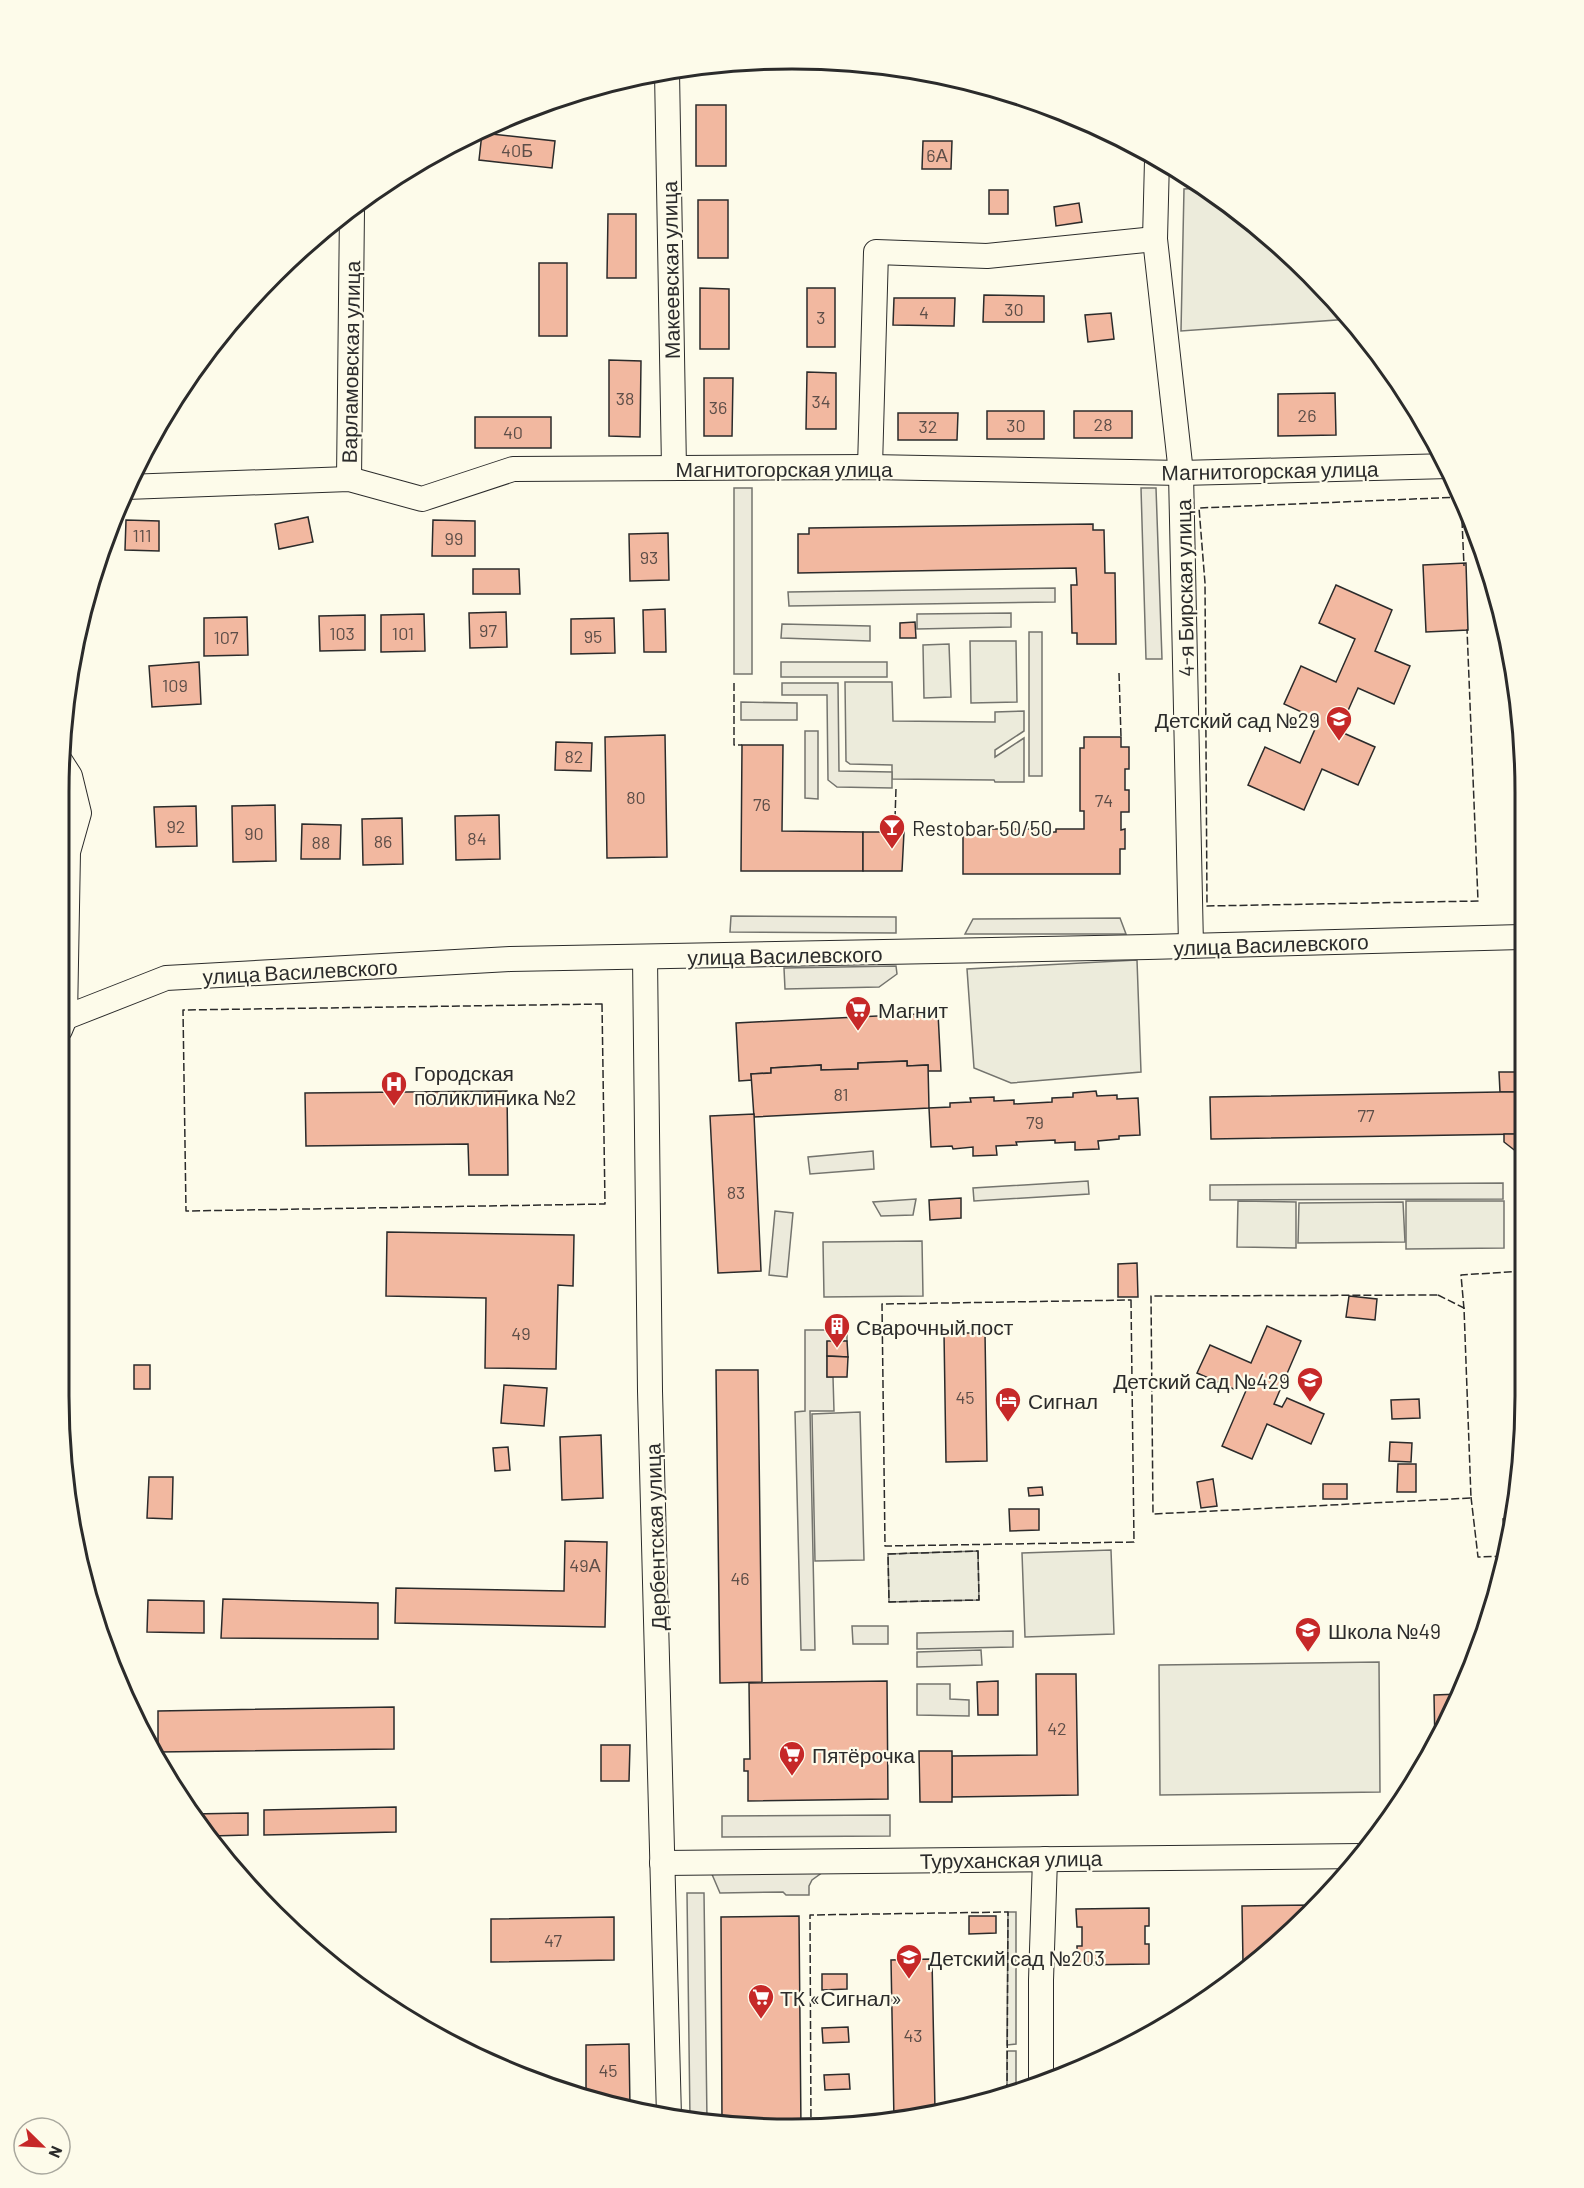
<svg xmlns="http://www.w3.org/2000/svg" width="1584" height="2188" font-family="Barlow,sans-serif">
<rect width="100%" height="100%" fill="#fdfbea"/>
<g fill="#ecebdb" stroke="#74746e" stroke-width="1.5">
<polygon points="1202,188 1239,210 1344,309 1350,319 1181,331 1184,189"/>
<polygon points="970,641 1016,641 1017,702 971,703"/>
<polygon points="949,644 951,697 924,698 923,645"/>
<polygon points="845,682 892,682 893,721 995,722 995,712 1024,711 1024,731 995,750 995,757 1024,738 1024,782 995,782 994,780 892,779 892,765 850,764 846,761"/>
<polygon points="1137,960 1141,1072 1011,1083 974,1068 967,969"/>
<polygon points="1238,1201 1296,1202 1296,1248 1237,1247"/>
<polygon points="1406,1201 1504,1201 1504,1248 1406,1249"/>
<polygon points="1403,1202 1405,1242 1298,1243 1299,1203"/>
<polygon points="922,1241 923,1296 824,1297 823,1242"/>
<polygon points="1111,1550 1114,1634 1025,1637 1022,1553"/>
<polygon points="978,1551 979,1600 889,1602 888,1554"/>
<polygon points="1379,1662 1380,1792 1160,1795 1159,1665"/>
<polygon points="1008,1912 1016,1912 1016,2044 1007,2045"/>
<polygon points="1007,2051 1016,2051 1016,2089 1007,2091"/>
</g>
<g fill="#eceadb" stroke="#74746e" stroke-width="1.5">
<rect x="734" y="488" width="18" height="186"/>
<polygon points="1141,488 1156,488 1162,659 1146,659"/>
<polygon points="1055,588 1055,602 789,606 788,592"/>
<polygon points="1011,613 1011,627 917,629 917,614"/>
<polygon points="782,624 870,626 870,641 781,638"/>
<rect x="1029" y="632" width="13" height="144"/>
<rect x="781" y="662" width="106" height="15"/>
<polygon points="782,683 838,683 839,771 892,772 892,788 837,787 828,780 827,695 782,695"/>
<polygon points="741,702 797,703 797,720 741,720"/>
<polygon points="805,731 818,731 818,799 805,798"/>
<polygon points="731,916 896,917 896,933 730,932"/>
<polygon points="1120,918 1126,934 965,934 973,919"/>
<polygon points="896,966 897,974 879,987 785,989 784,968"/>
<polygon points="873,1151 874,1169 810,1174 808,1157"/>
<polygon points="1088,1181 1089,1194 974,1201 973,1188"/>
<polygon points="1503,1183 1503,1199 1210,1200 1210,1185"/>
<polygon points="916,1199 913,1215 881,1216 873,1202"/>
<polygon points="775,1211 793,1213 787,1277 769,1275"/>
<polygon points="805,1330 847,1330 847,1341 827,1342 827,1377 833,1377 834,1411 810,1411 815,1650 801,1650 795,1412 805,1411"/>
<polygon points="860,1412 864,1560 815,1561 812,1414"/>
<polygon points="852,1626 888,1626 888,1644 853,1644"/>
<polygon points="1013,1631 1013,1647 917,1649 917,1633"/>
<polygon points="981,1650 982,1665 917,1667 917,1652"/>
<polygon points="917,1684 950,1684 950,1699 969,1700 969,1716 917,1715"/>
<polygon points="890,1815 890,1836 722,1837 722,1816"/>
<polygon points="711,1872 823,1872 812,1880 809,1886 809,1895 786,1895 783,1892 720,1893"/>
<polygon points="687,1893 704,1893 707,2121 690,2119"/>
</g>
<g fill="#f2b8a0" stroke="#2b2b2b" stroke-width="1.5">
<rect x="696" y="105" width="30" height="61"/>
<polygon points="482,133 555,141 552,168 479,160"/>
<polygon points="923,141 952,141 951,169 922,169"/>
<rect x="989" y="190" width="19" height="24"/>
<rect x="698" y="200" width="30" height="58"/>
<polygon points="1079,203 1082,222 1056,226 1054,207"/>
<polygon points="608,214 636,214 636,278 607,278"/>
<rect x="539" y="263" width="28" height="73"/>
<polygon points="700,288 729,289 729,349 700,349"/>
<rect x="807" y="288" width="28" height="59"/>
<polygon points="984,295 1044,296 1044,322 983,322"/>
<polygon points="894,298 955,298 954,326 893,325"/>
<polygon points="1111,313 1114,339 1088,342 1085,315"/>
<polygon points="609,360 641,361 640,437 609,436"/>
<polygon points="807,372 836,373 836,429 806,429"/>
<polygon points="704,378 733,378 732,436 704,436"/>
<polygon points="1335,393 1336,435 1278,436 1278,394"/>
<rect x="987" y="411" width="57" height="28"/>
<rect x="1074" y="411" width="58" height="27"/>
<polygon points="898,413 958,413 957,440 898,440"/>
<rect x="475" y="417" width="76" height="31"/>
<polygon points="308,517 313,542 279,549 275,524"/>
<polygon points="126,520 159,521 159,551 125,550"/>
<polygon points="433,520 475,521 475,556 432,556"/>
<polygon points="1093,524 1093,530 1104,530 1105,573 1115,573 1116,644 1077,644 1077,633 1072,633 1071,585 1077,585 1076,568 798,573 798,534 809,534 809,528"/>
<polygon points="668,533 669,580 630,581 629,534"/>
<polygon points="1466,563 1468,630 1426,632 1423,565"/>
<polygon points="473,569 519,569 520,594 473,594"/>
<polygon points="1336,585 1392,610 1375,651 1410,666 1394,704 1358,688 1339,731 1375,747 1358,785 1322,769 1304,810 1248,785 1265,747 1300,763 1319,720 1284,704 1301,666 1336,682 1355,639 1319,623"/>
<polygon points="665,609 666,652 644,652 643,610"/>
<polygon points="506,612 507,647 470,648 469,613"/>
<polygon points="424,614 425,651 381,652 381,615"/>
<polygon points="365,615 365,650 320,651 319,616"/>
<polygon points="247,617 248,655 204,656 204,618"/>
<polygon points="614,618 615,653 571,654 571,619"/>
<polygon points="915,622 916,638 900,638 900,623"/>
<polygon points="199,662 201,704 152,707 149,666"/>
<polygon points="665,735 667,857 607,858 605,737"/>
<polygon points="1084,737 1121,737 1121,747 1129,747 1129,769 1125,769 1125,790 1129,790 1129,812 1121,812 1121,830 1125,829 1125,849 1120,849 1120,874 963,874 963,833 973,833 973,829 1037,829 1037,832 1056,832 1056,829 1084,829 1084,811 1080,811 1080,748 1084,748"/>
<polygon points="556,742 592,743 591,771 555,770"/>
<polygon points="742,745 783,745 782,831 863,832 863,871 741,871"/>
<polygon points="275,805 276,861 233,862 232,806"/>
<polygon points="196,806 197,846 156,847 154,807"/>
<polygon points="499,815 500,859 456,860 455,816"/>
<polygon points="402,818 403,864 363,865 362,819"/>
<polygon points="302,824 341,825 340,859 301,859"/>
<polygon points="863,832 904,832 902,871 863,871"/>
<polygon points="938,1013 941,1071 928,1071 928,1065 907,1066 907,1061 858,1063 858,1069 821,1070 821,1065 771,1068 771,1073 751,1074 752,1080 739,1081 736,1023"/>
<polygon points="907,1061 907,1066 928,1065 929,1108 754,1117 751,1074 771,1073 771,1068 821,1065 821,1070 858,1069 858,1063"/>
<polygon points="1499,1072 1522,1072 1522,1092 1500,1092"/>
<polygon points="507,1091 508,1175 469,1175 468,1144 306,1146 305,1093"/>
<polygon points="1096,1091 1097,1096 1117,1095 1117,1099 1138,1098 1140,1135 1119,1136 1119,1139 1098,1141 1099,1149 1075,1150 1075,1142 1055,1143 1055,1140 1016,1142 1017,1145 996,1146 997,1155 973,1156 973,1147 953,1149 952,1146 931,1147 929,1108 950,1107 950,1103 971,1102 970,1098 994,1097 994,1101 1014,1100 1014,1104 1052,1102 1052,1098 1073,1097 1073,1093"/>
<polygon points="1500,1092 1522,1092 1522,1134 1211,1139 1210,1097"/>
<polygon points="754,1114 761,1271 718,1273 710,1116"/>
<polygon points="1504,1134 1522,1134 1522,1156 1504,1142"/>
<polygon points="961,1198 961,1218 930,1220 929,1200"/>
<polygon points="387,1232 574,1235 573,1286 558,1285 556,1369 485,1368 486,1298 386,1296"/>
<polygon points="1137,1263 1138,1297 1118,1297 1118,1264"/>
<polygon points="1349,1296 1377,1299 1375,1320 1346,1317"/>
<polygon points="1267,1326 1301,1341 1274,1404 1282,1407 1287,1398 1324,1414 1311,1444 1267,1424 1252,1459 1222,1446 1248,1386 1239,1382 1236,1390 1197,1373 1210,1345 1251,1363"/>
<polygon points="944,1333 985,1333 987,1461 946,1462"/>
<polygon points="827,1341 847,1341 848,1357 827,1356"/>
<polygon points="827,1356 848,1357 847,1377 827,1377"/>
<rect x="134" y="1365" width="16" height="24"/>
<polygon points="716,1370 758,1370 762,1682 720,1683"/>
<polygon points="504,1385 547,1388 544,1426 501,1423"/>
<polygon points="1419,1399 1420,1418 1392,1419 1391,1400"/>
<polygon points="601,1435 603,1498 562,1500 560,1437"/>
<polygon points="1390,1442 1412,1443 1411,1462 1389,1461"/>
<polygon points="508,1447 510,1470 495,1471 493,1448"/>
<polygon points="1398,1464 1416,1464 1416,1492 1397,1492"/>
<polygon points="149,1477 173,1477 172,1519 147,1518"/>
<polygon points="1213,1479 1217,1506 1201,1508 1197,1482"/>
<rect x="1323" y="1484" width="24" height="15"/>
<polygon points="1042,1487 1043,1495 1029,1496 1028,1488"/>
<polygon points="1009,1509 1039,1509 1039,1530 1010,1531"/>
<polygon points="1512,1518 1508,1543 1506,1543 1503,1519"/>
<polygon points="565,1541 607,1542 605,1627 395,1623 396,1588 564,1591"/>
<polygon points="223,1599 378,1603 378,1639 221,1638"/>
<polygon points="148,1600 204,1601 204,1633 147,1632"/>
<polygon points="1036,1674 1076,1674 1078,1795 952,1797 952,1756 1037,1755"/>
<polygon points="887,1681 888,1799 748,1801 748,1771 744,1771 744,1759 750,1759 749,1683"/>
<polygon points="998,1681 998,1715 978,1715 977,1682"/>
<polygon points="1460,1694 1450,1721 1435,1745 1434,1695"/>
<polygon points="394,1707 394,1749 158,1752 158,1711"/>
<polygon points="601,1745 630,1745 629,1781 601,1781"/>
<polygon points="919,1751 952,1751 952,1802 920,1802"/>
<polygon points="396,1807 396,1832 264,1835 264,1810"/>
<polygon points="248,1813 248,1835 211,1836 192,1814"/>
<polygon points="1315,1905 1275,1948 1257,1962 1243,1962 1242,1906"/>
<polygon points="1149,1908 1149,1926 1145,1926 1145,1944 1149,1944 1149,1964 1077,1965 1077,1946 1082,1946 1082,1927 1077,1927 1076,1909"/>
<polygon points="799,1916 801,2129 722,2123 721,1917"/>
<polygon points="969,1916 996,1916 996,1933 969,1934"/>
<polygon points="614,1917 614,1960 491,1962 491,1919"/>
<polygon points="932,1959 935,2110 894,2121 891,1960"/>
<polygon points="822,1974 847,1974 847,1989 822,1990"/>
<polygon points="848,2027 849,2042 823,2043 822,2028"/>
<polygon points="629,2044 630,2109 586,2094 586,2045"/>
<polygon points="849,2074 850,2089 825,2090 824,2075"/>
<polygon points="825,2121 850,2121 850,2126 826,2127"/>
</g>
<g fill="none" stroke-linecap="round" stroke-linejoin="round">
<g stroke="#2b2b2b" stroke-width="26">
<g id="minor">
<polyline points="667,72 674,468"/>
<polyline points="1157,160 1155,239 1181,473 1191,946"/>
<polyline points="870,467 876,252 987,256 1155,239"/>
<polyline points="349,479 352,210"/>
<polyline points="126,487 349,479 422,499 513,469 870,467 1181,473 1449,466"/>
<polyline points="645,957 650,1391 669,2117"/>
<polyline points="59,1020 166,978 510,959 1148,947 1521,937"/>
<polyline points="60,1030 65,1018 68,852 79,813 70,776 61,762"/>
<polyline points="662,1863 1361,1856"/>
<polyline points="1041,2082 1041,1980 1045,1859"/>
</g>
</g>
<use href="#minor" stroke="#fdfbea" stroke-width="24"/>
<g stroke="#2b2b2b" stroke-width="1.5" stroke-dasharray="8 3" stroke-linecap="butt">
<polyline points="1461,497 1199,508 1205,583 1207,906 1478,901 1467,629"/>
<polyline points="1461,498 1464,566"/>
<polyline points="1119,673 1121,737"/>
<polyline points="734,683 734,745 742,745"/>
<polyline points="895,819 896,788"/>
<polygon points="602,1004 605,1204 186,1211 183,1010"/>
<polygon points="1438,1295 1464,1308 1471,1498 1153,1514 1151,1296"/>
<polygon points="1131,1300 1134,1542 885,1546 882,1304"/>
<polyline points="1464,1309 1461,1275 1523,1271"/>
<polyline points="1471,1497 1478,1557 1505,1556"/>
<polygon points="978,1551 979,1600 889,1602 888,1554"/>
<polyline points="811,2128 810,1915 1008,1912 1007,2091"/>
</g>
</g>
<defs>
<g id="school-pin" transform="scale(1.35)"><path d="M0 17L-7.5 6A9.5 9.5 0 1 1 7.5 6Z" fill="#c62828" stroke="#fdfbea"/><path d="M0-5L7-2L0 1L-7-2ZM-4 1L0 2.5L4 1V4Q0 6-4 4Z" fill="#fff"/></g>
<g id="bar-pin" transform="scale(1.35)"><path d="M0 17L-7.5 6A9.5 9.5 0 1 1 7.5 6Z" fill="#c62828" stroke="#fdfbea"/><path d="M-6-5H6L.8 .8V4.5H3.5V6h-7V4.5H-.8V.8Z" fill="#fff"/></g>
<g id="supermarket-pin" transform="scale(1.35)"><path d="M0 17L-7.5 6A9.5 9.5 0 1 1 7.5 6Z" fill="#c62828" stroke="#fdfbea"/><path d="M-6-5.5h2.5l.6 2H6L4.5 2H-2.5L-4.4-4H-6ZM-1.5 3.2a1.3 1.3 0 1 0 .1 0ZM3 3.2a1.3 1.3 0 1 0 .1 0Z" fill="#fff"/></g>
<g id="hospital-pin" transform="scale(1.35)"><path d="M0 17L-7.5 6A9.5 9.5 0 1 1 7.5 6Z" fill="#c62828" stroke="#fdfbea"/><path d="M-5-5h3v3.5h4V-5h3V5h-3V1.5h-4V5h-3Z" fill="#fff"/></g>
<g id="building-pin" transform="scale(1.35)"><path d="M0 17L-7.5 6A9.5 9.5 0 1 1 7.5 6Z" fill="#c62828" stroke="#fdfbea"/><path d="M-4-6H4V6H1V3H-1V6H-4ZM-2.5-4.3h1.7v1.8h-1.7ZM.8-4.3h1.7v1.8H.8ZM-2.5-1h1.7V.8h-1.7ZM.8-1h1.7V.8H.8Z" fill="#fff"/></g>
<g id="hotel-pin" transform="scale(1.35)"><path d="M0 17L-7.5 6A9.5 9.5 0 1 1 7.5 6Z" fill="#c62828" stroke="#fdfbea"/><path d="M-6-4.5h1.5V1H6V5H4.5V3h-9V5H-6ZM-4 0a1.8 1.8 0 1 1 3.6 0ZM.5 0V-2.5h3Q6-2.5 6 0Z" fill="#fff"/></g>
</defs>
<g fill-rule="evenodd">
<use href="#school-pin" x="1339" y="719"/>
<use href="#bar-pin" x="892" y="827"/>
<use href="#supermarket-pin" x="858" y="1009"/>
<use href="#hospital-pin" x="394" y="1084"/>
<use href="#building-pin" x="837" y="1326"/>
<use href="#school-pin" x="1310" y="1380"/>
<use href="#hotel-pin" x="1008" y="1400"/>
<use href="#school-pin" x="1308" y="1630"/>
<use href="#supermarket-pin" x="792" y="1754"/>
<use href="#school-pin" x="909" y="1957"/>
<use href="#supermarket-pin" x="761" y="1997"/>
</g>
<g text-anchor="middle" dominant-baseline="central" stroke-width="4.5" stroke-linejoin="round" paint-order="stroke">
<g font-size="18" fill="#5d4e48">
<text x="517" y="150">40Б</text>
<text x="937" y="155">6А</text>
<text x="1014" y="309">30</text>
<text x="924" y="312">4</text>
<text x="821" y="317">3</text>
<text x="625" y="398">38</text>
<text x="821" y="401">34</text>
<text x="718" y="407">36</text>
<text x="1307" y="415">26</text>
<text x="1103" y="424">28</text>
<text x="1016" y="425">30</text>
<text x="928" y="426">32</text>
<text x="513" y="432">40</text>
<text x="142" y="535">111</text>
<text x="454" y="538">99</text>
<text x="649" y="557">93</text>
<text x="488" y="630">97</text>
<text x="342" y="633">103</text>
<text x="403" y="633">101</text>
<text x="593" y="636">95</text>
<text x="226" y="637">107</text>
<text x="175" y="685">109</text>
<text x="574" y="756">82</text>
<text x="636" y="797">80</text>
<text x="1104" y="800">74</text>
<text x="762" y="804">76</text>
<text x="176" y="826">92</text>
<text x="254" y="833">90</text>
<text x="477" y="838">84</text>
<text x="383" y="841">86</text>
<text x="321" y="842">88</text>
<text x="841" y="1094">81</text>
<text x="1366" y="1115">77</text>
<text x="1035" y="1122">79</text>
<text x="736" y="1192">83</text>
<text x="521" y="1333">49</text>
<text x="965" y="1397">45</text>
<text x="585" y="1565">49А</text>
<text x="740" y="1578">46</text>
<text x="1057" y="1728">42</text>
<text x="553" y="1940">47</text>
<text x="913" y="2035">43</text>
<text x="608" y="2070">45</text>
</g>
<g font-size="21" fill="#2b2b2b" stroke="#fdfbea">
<text transform="translate(670 270) rotate(-91)">Макеевская улица</text>
<text transform="translate(350 362) rotate(-89)">Варламовская улица</text>
<text x="784" y="468">Магнитогорская улица</text>
<text transform="translate(1270 470) rotate(-1)">Магнитогорская улица</text>
<text transform="translate(1184 588) rotate(-91)">4-я Бирская улица</text>
<text transform="translate(1271 944) rotate(-2)">улица Василевского</text>
<text transform="translate(785 955) rotate(-1)">улица Василевского</text>
<text transform="translate(300 971) rotate(-3)">улица Василевского</text>
<text transform="translate(655 1537) rotate(-92)">Дербентская улица</text>
<text transform="translate(1011 1859) rotate(-1)">Туруханская улица</text>
</g>
<g font-size="21" fill="#2b2b2b" stroke="#fdfbea" text-anchor="start">
<text x="1320" y="719" text-anchor="end">Детский сад №29</text>
<text x="912" y="827">Restobar 50/50</text>
<text x="878" y="1009">Магнит</text>
<text x="414" y="1072">Городская<tspan x="414" dy="24">поликлиника №2</tspan></text>
<text x="856" y="1326">Сварочный пост</text>
<text x="1290" y="1380" text-anchor="end">Детский сад №429</text>
<text x="1028" y="1400">Сигнал</text>
<text x="1328" y="1630">Школа №49</text>
<text x="812" y="1754">Пятёрочка</text>
<text x="928" y="1957">Детский сад №203</text>
<text x="780" y="1997">ТК «Сигнал»</text>
</g>
</g>
<path d="M0 0H1584V2188H0ZM792 69H792A723 723 0 0 1 1515 792V1396A723 723 0 0 1 792 2119H792A723 723 0 0 1 69 1396V792A723 723 0 0 1 792 69Z" fill="#fdfbea" fill-rule="evenodd"/>
<path fill="none" stroke="#2b2b2b" stroke-width="3" d="M792 69H792A723 723 0 0 1 1515 792V1396A723 723 0 0 1 792 2119H792A723 723 0 0 1 69 1396V792A723 723 0 0 1 792 69Z"/>
<g transform="translate(42 2146) rotate(114)"><circle r="28" fill="#fdfbea" stroke="#a9a89e" stroke-width="1.5"/>
<path d="M0-4.5L10 22L0 15L-10 22Z" fill="#c62828"/>
<text y="-9" font-size="16" font-weight="bold" text-anchor="middle" fill="#2b2b2b">N</text>
</g>
</svg>
